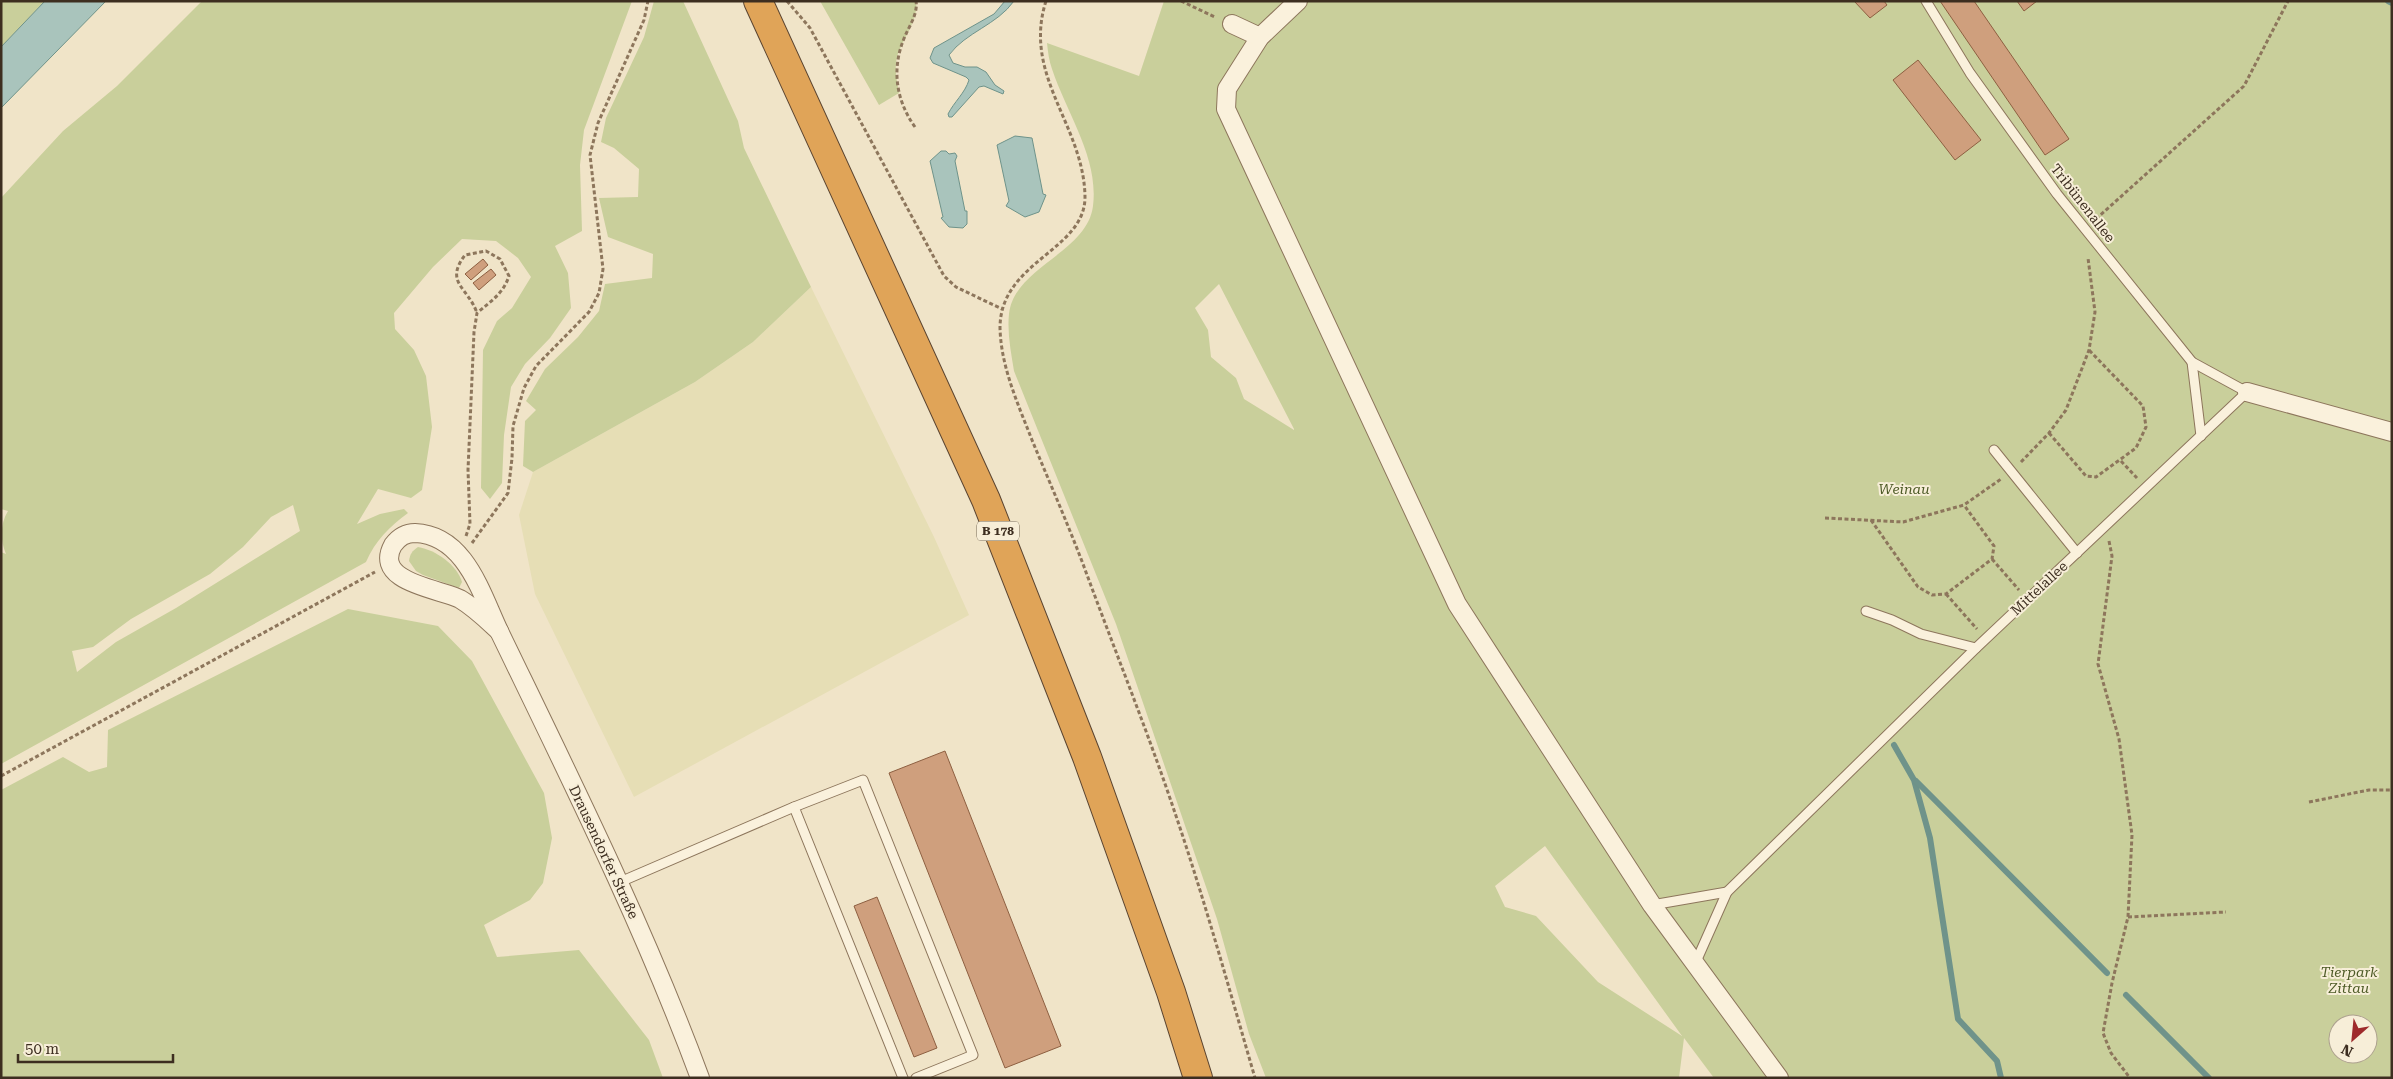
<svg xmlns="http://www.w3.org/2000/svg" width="2393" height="1079" font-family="'Roboto Serif',serif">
<rect width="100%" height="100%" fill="#f0e4c8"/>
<polygon fill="#e6deb5" points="811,287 934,537 969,615 634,797 535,594 519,515 533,472 695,382 753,342"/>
<g fill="#c9cf9b" fill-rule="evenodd">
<polygon points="1,1 45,1 1,47"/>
<path d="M 202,1 L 632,1 L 584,130 L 580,165 L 582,231 L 555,246 L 568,273 L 571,308 L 550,338 L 525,364 L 511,387 L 504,435 L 502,483 L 490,499 L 481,488 L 483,350 L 497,321 L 512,308 L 531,277 L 518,258 L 496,241 L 462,239 L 433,267 L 394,313 L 395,329 L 414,350 L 426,376 L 432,427 L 422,490 L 411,498 L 378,489 L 357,524 L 380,514 L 404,509 L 408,513 C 390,526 375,541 366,562 L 1,764 L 1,552 L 6,554 C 0,540 0,524 8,511 L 1,509 L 1,198 L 63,131 L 117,86 ZM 293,505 L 300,531 L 176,608 L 116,642 L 77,672 L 72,651 L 93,647 L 131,619 L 210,574 L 243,547 L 271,517 Z"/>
<polygon points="654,1 683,1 738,121 744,148 811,287 753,342 695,382 533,472 523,466 525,421 536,410 526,401 545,369 578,337 599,311 605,284 652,278 653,254 608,237 599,198 638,197 639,169 614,148 601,142 606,118 644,37"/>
<path d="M 820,1 L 916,1 C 919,19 902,40 897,57 C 894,69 897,81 899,93 L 879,105 Z"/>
<path d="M 1164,1 L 2392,1 L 2392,1078 L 1714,1078 L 1684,1038 L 1679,1078 L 1266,1078 L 1249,1034 L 1217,919 L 1116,624 L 1014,371 C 1011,352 1007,333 1009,314 C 1014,267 1087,253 1093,206 C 1099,158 1067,114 1052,69 C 1049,61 1048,52 1047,43 L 1139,76 ZM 1219,284 L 1294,429 L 1294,430 L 1244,399 L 1236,378 L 1211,357 L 1208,330 L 1195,308 ZM 1545,846 L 1682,1036 L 1598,982 L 1536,916 L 1505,907 L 1495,886 ZM 2338,1024 L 2368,1024 L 2368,1054 L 2338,1054 Z"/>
<path d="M 418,547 C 436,550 457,565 462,582 L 459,588 L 423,575 L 416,571 L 409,561 C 410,554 412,551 418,547 Z"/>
<polygon points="348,609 438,626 472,661 544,793 552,838 543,883 530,900 484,925 497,957 579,950 649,1040 663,1078 1,1078 1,790 63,757 89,772 107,767 108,730"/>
</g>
<g fill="#a9c4bc" stroke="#6f938a">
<polygon points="45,1 106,1 1,108 1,47"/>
<path d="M 1005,1 L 1014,1 C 997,25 966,32 949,55 L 953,63 L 965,67 L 977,67 L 986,72 L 995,85 L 1004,91 L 1003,94 L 984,86 L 979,87 L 952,117 L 949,117 L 948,114 C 954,102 965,93 969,80 L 966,77 L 933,63 L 930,58 L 934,48 L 994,14 Z"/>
<polygon points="1015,136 1032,138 1043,194 1046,195 1039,212 1025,217 1006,206 1009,201 997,145"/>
<polygon points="941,151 946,151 949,154 955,153 957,156 955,161 965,211 967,211 967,224 963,228 949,227 941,218 943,217 930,161"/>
</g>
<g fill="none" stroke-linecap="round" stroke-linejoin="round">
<g stroke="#6f938a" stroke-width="6">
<polyline points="2388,1 2392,3"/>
<polyline points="1894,745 1914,780 1930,838 1958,1019 1997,1061 2001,1078"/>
<polyline points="1916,781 2107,973"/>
<polyline points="2126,995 2209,1078"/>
</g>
</g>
<g fill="#cf9f7d" stroke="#8d5f41">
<polygon points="1854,1 1884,1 1887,5 1870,18"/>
<polygon points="1940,1 1974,1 2069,139 2045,155"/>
<polygon points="2017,1 2037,1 2024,11"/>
<polygon points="1918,60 1981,140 1955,160 1893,80"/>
<polygon points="483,259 488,265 471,280 465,274"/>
<polygon points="491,269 496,275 479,290 473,283"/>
<polygon points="945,751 1061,1046 1005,1068 889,773"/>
<polygon points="877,897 937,1048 914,1057 854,906"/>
</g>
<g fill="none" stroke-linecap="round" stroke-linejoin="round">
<g stroke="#8d765c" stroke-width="11">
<g id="lane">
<polyline points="2192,362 2201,436"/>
<polyline points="1994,450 2077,553"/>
<polyline points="1866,611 1892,620 1921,634 1976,648"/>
<polyline points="620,882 794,807"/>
<polyline points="1652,905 1727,892"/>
<polyline points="1695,964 1727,892 1976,648 2247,392 2192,362 2057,194 1970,73 1926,1"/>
<polyline points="903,1078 794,807 863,780 973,1055 916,1078"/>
</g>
</g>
<g stroke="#8d765c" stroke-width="20">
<g id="street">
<polyline points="1298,1 1260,37 1227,89 1226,109 1457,604 1652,905 1779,1078"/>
<polyline points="1232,24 1260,37"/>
<polyline points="2247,392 2392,432"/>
<path d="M 415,533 C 465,535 481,593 499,631 C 487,620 475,608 460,599 C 442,589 372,583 393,545 C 399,537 405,533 415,533 Z"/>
<path d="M 499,631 C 570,778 643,924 700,1078"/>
</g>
</g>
<g stroke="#5b4430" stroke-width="30">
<polyline id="highway" points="758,1 986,500 1087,757 1171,992 1198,1078"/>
</g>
<g stroke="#8d765c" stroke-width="3" stroke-dasharray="4 2.5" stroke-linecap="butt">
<polyline points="787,1 810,28 944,276 956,287 1002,309"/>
<path d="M 1046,1 C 1022,76 1084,125 1085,197 C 1085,251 1000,261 1000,328 C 1001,367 1018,404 1032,440 C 1049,481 1067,522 1083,564 C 1113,646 1146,727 1174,810 C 1204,898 1229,988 1255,1078"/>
<polyline points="1181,1 1215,17"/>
<path d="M 915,127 C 895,99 891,66 906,34 C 910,25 918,13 916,1"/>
<polyline points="2096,219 2244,86 2288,1"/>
<polyline points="2049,433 2086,476 2096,477 2136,448 2146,427 2143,406 2089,350"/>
<polyline points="2121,461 2137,478"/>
<polyline points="2021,462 2049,433 2066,410 2089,350 2095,312 2088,258"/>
<polyline points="1825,518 1903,522 1964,505 2001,479"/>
<polyline points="1871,520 1918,587 1932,595 1946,594 1992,559 1994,546 1964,505"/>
<path d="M 466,536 L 470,524 L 468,470 L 474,332 L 477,313 C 491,301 503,294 509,276 L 500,259 L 486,251 L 465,255 C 444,283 468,287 477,313"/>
<polyline points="2109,541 2112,556 2098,664 2119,739 2132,835 2128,917 2112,983 2103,1033 2111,1053 2130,1078"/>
<polyline points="472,543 508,493 512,458 513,426 524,388 536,366 589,312 599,293 603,269 590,155 598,123 644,20 648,1"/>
<polyline points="1992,559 2019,590"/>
<polyline points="1946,594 1977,629"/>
<polyline points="1,776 375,572"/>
<polyline points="2309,802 2369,790 2392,790"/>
<polyline points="2128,917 2226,912"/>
</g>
<use href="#lane" stroke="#faf1dc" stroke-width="9"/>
<use href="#street" stroke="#faf1dc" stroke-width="18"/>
<use href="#highway" stroke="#e0a458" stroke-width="28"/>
</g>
<g text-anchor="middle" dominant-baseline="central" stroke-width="4" stroke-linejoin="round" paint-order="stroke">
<rect fill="#f7eed8" stroke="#756857" stroke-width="1" x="977" y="521.5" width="42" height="19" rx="4"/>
<g font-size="12" font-weight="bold" fill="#3d2e20">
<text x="998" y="531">B 178</text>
</g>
<g font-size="14" fill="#3d2e20" stroke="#f7eed8">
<text transform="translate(2083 203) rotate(52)">Tribünenallee</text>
<text transform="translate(2039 588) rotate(-43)">Mittelallee</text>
<text transform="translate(604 852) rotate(65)">Drausendorfer Straße</text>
</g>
<g font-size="14" font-style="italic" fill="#4d5a26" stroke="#f7eed8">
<text x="1904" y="489">Weinau</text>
<text x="2349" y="972">Tierpark<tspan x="2349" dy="16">Zittau</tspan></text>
</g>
</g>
<rect width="2393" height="1079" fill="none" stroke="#3d2e20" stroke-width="5"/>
<g transform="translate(2353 1039) rotate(207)"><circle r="24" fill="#f7eed8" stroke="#ada18e"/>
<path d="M0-4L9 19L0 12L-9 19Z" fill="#9e2a2b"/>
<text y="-8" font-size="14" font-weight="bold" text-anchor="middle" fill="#3d2e20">N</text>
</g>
<path d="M18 1054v8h155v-8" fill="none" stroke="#3d2e20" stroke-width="2.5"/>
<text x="25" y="1054" font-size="15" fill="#3d2e20" stroke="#f7eed8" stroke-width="4" paint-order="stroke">50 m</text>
</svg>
